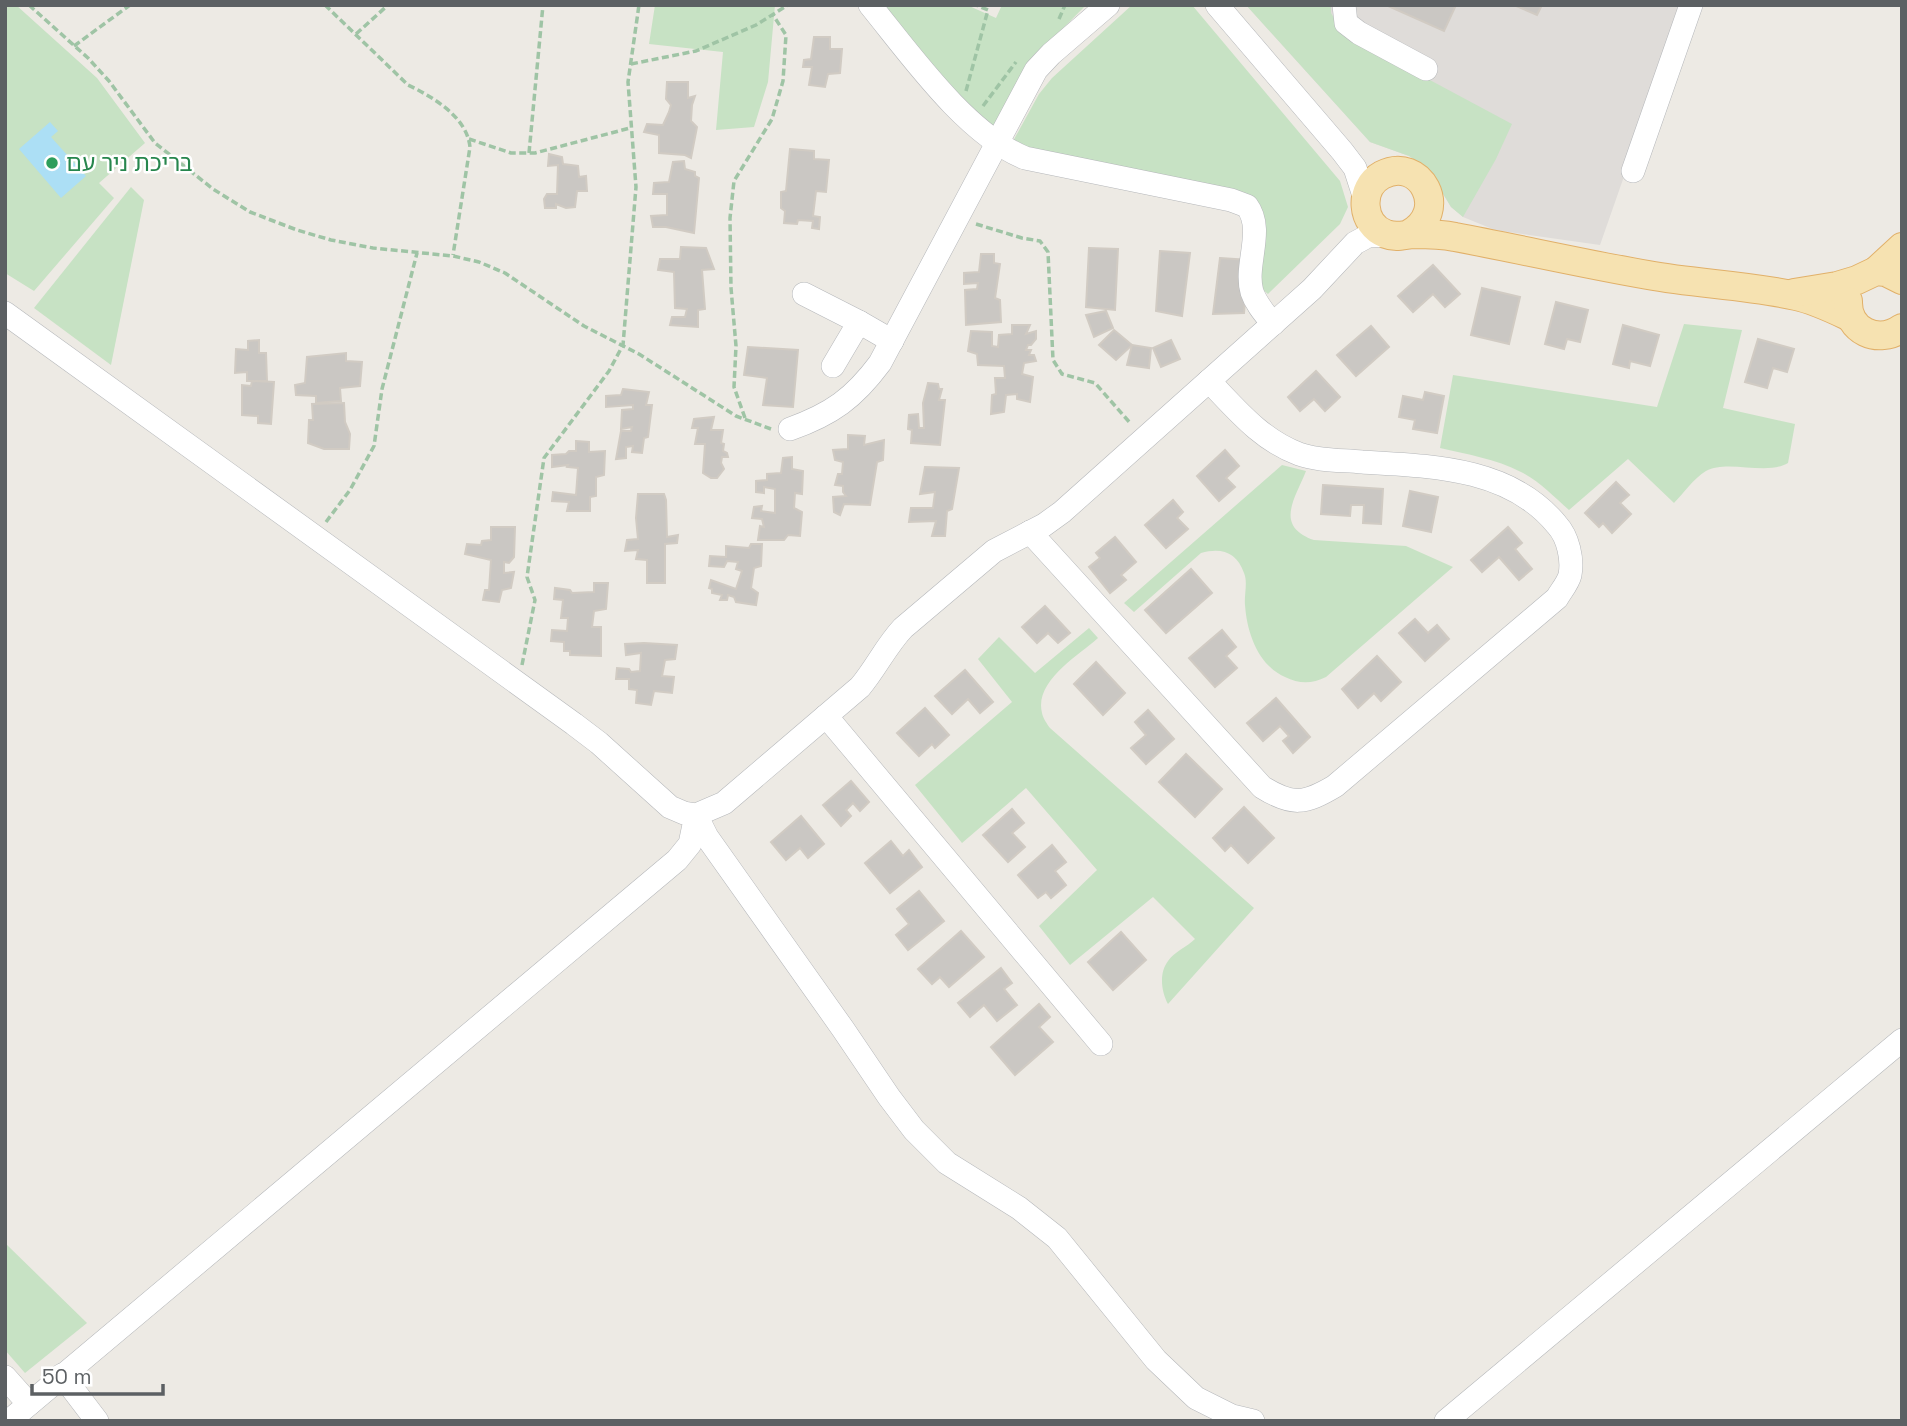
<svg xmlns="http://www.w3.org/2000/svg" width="1907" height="1426" font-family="'Space Grotesk','Noto Sans Hebrew',sans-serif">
<rect width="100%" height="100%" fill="#edeae4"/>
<polygon fill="#dfdcd9" points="1246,5 1684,5 1600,245 1495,230 1463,217 1451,207 1428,169 1409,156 1370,142"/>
<g fill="#c7e2c4">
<polygon points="5,5 16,5 97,78 145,143 99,183 114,198 34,291 5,273"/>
<polygon points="655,5 775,5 768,82 754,127 716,130 723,52 649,44"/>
<polygon points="881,5 967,5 996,18 1002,5 1086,5 1034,58 997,130 947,85"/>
<polygon points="1132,5 1192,5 1340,181 1348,207 1340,224 1268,294 1262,289 1259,279 1262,213 1031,151 1012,143 1039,94 1052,78"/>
<polygon points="1246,5 1331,5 1331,13 1344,34 1512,124 1496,159 1463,217 1451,207 1428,169 1409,156 1370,142"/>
<polygon points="131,187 144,200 111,365 34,308"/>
<path d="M 1684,324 L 1742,330 L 1723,408 L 1795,424 L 1788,463 C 1766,476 1728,459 1706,471 C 1694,478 1683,494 1674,503 L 1628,459 L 1569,510 C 1554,497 1539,481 1521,472 C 1496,459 1466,454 1440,448 L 1453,375 L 1657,407 Z"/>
<path d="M 1282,465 L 1306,471 C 1295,499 1274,526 1314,540 L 1406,546 L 1453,567 L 1326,677 C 1312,684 1299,684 1285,677 C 1258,665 1247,633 1245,605 C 1244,595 1248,582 1244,573 C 1237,552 1221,547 1201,553 L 1134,612 L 1124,603 Z"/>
<path d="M 1089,628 L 1098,638 C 1078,656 1034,681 1042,713 C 1043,718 1047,724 1050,728 L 1254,908 L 1168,1004 C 1161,991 1159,973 1168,961 C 1174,952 1188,946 1195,939 L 1153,897 L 1070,965 L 1039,926 L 1097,870 L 1026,788 L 962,843 L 915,785 L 1012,702 L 978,659 L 999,637 L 1035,673 Z"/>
<polygon points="5,1243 87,1323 25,1373 5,1350"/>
</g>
<polygon fill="#acdff5" points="50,122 58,131 51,137 86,176 61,198 19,149"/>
<g fill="#cac7c3" stroke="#d1cbc3" stroke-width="2">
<polygon points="1386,5 1456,5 1444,31"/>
<polygon points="1514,5 1542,5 1537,15"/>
<polygon points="814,37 830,37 830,49 842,49 840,73 828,74 825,87 809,85 812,67 803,67 804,60 811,59"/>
<polygon points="667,82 688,82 688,98 695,96 692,105 691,121 697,127 691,158 685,155 659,153 659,135 644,132 647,124 663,125 669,112 671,105 666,99"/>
<polygon points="790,149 814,151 814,159 829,160 826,192 816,191 813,216 820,217 819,229 812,228 813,221 798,220 797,224 784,223 785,211 781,208 781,192 786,191"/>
<polygon points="549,154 562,157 563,164 578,166 579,177 586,176 587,191 577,191 575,207 566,208 556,204 556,208 545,208 544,199 547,194 557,194 558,165 548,166"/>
<polygon points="684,161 685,169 695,172 695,176 699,178 694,233 666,227 653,227 651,216 667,215 667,194 653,194 654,183 669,182 673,162"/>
<polygon points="681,247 706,248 714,269 702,270 705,309 698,310 698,327 670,325 672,317 685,317 687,309 675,308 674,272 658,270 660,259 680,259"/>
<polygon points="1089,248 1118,249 1115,310 1086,307"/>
<polygon points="1160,251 1190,253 1182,316 1156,311"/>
<polygon points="981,254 994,254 994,263 1000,264 995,298 1000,300 1001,322 966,325 965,290 977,289 978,283 964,284 964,273 979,272"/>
<polygon points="1220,258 1249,260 1244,313 1213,314"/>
<polygon points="1433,265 1460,294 1445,307 1433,294 1413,312 1398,296"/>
<polygon points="1482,288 1520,297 1509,344 1471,335"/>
<polygon points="1556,302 1588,310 1580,342 1567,339 1564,349 1545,344"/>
<polygon points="1106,311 1113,328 1094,337 1086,315"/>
<polygon points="1012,325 1030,325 1026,334 1036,331 1036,339 1031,345 1028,345 1026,350 1031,350 1029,355 1034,355 1036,361 1024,363 1022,374 1033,377 1030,402 1017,399 1017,394 1006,395 1004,412 991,414 992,395 996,394 995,378 1005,378 1004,366 978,365 977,354 968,351 971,331 992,332 992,346 998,347 999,335 1012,334"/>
<polygon points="1623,325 1659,335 1650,366 1630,361 1629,368 1613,364"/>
<polygon points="1371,326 1389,347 1356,376 1337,355"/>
<polygon points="1114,330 1132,345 1116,360 1099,345"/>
<polygon points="1758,339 1794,349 1787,372 1773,368 1767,388 1745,382"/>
<polygon points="259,340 259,353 266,353 267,381 247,381 247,372 235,373 236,349 248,350 248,341"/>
<polygon points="1171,340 1180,359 1161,367 1153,348"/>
<polygon points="1132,345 1151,348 1149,368 1127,365"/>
<polygon points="748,347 798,350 793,407 763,405 767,378 744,375"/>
<polygon points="346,353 346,361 362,362 360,386 340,388 341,401 316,403 316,396 296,395 295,385 305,383 307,357"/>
<polygon points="1316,371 1340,397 1325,411 1314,399 1300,411 1288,397"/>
<polygon points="252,381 274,382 271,424 258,423 258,416 242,415 242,385 251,386"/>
<polygon points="928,383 938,384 939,389 942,389 939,400 945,400 940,445 911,443 912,430 908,429 909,415 918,414 919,428 924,428 923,403"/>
<polygon points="623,389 649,392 646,405 652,405 648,437 644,438 642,453 632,452 633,446 626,447 626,458 616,459 621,431 631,431 632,427 621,429 622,410 633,409 633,405 606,407 606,396 621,395"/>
<polygon points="1425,392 1444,396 1437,433 1413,429 1415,420 1399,417 1403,396 1423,400"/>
<polygon points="344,403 345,422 350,434 349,449 324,449 308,443 309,420 313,420 312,404"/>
<polygon points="714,417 711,430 723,430 721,443 724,444 723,451 727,453 728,457 722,457 721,463 724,469 717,478 711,478 703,473 705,444 695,444 698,428 692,428 694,419"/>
<polygon points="848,435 865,436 864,445 884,440 883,460 877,462 870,505 844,504 840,515 834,512 833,497 846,496 843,492 843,486 835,485 838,474 842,474 843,462 835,460 833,450 848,449"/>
<polygon points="576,441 589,442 589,452 605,451 604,475 596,477 596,496 590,497 590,511 567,511 569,502 552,501 553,492 576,495 578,468 567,467 568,465 552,467 552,455 566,454 569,451 576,451"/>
<polygon points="1225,450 1239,466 1226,478 1235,487 1219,501 1197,476"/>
<polygon points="792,457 792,469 803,471 802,494 795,493 794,508 802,512 800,536 788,535 784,540 758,540 760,526 764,527 762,519 752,518 754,507 762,506 761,511 775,513 775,489 764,487 764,493 756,492 756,481 767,480 767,474 781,473 783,458"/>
<polygon points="925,467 959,468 952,509 947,511 945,536 932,536 936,521 909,522 911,508 933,508 935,492 920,494"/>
<polygon points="1616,482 1629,495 1620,503 1631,514 1612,533 1603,523 1599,527 1585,513"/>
<polygon points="1323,485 1383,489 1381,524 1363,523 1364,505 1351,505 1350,516 1321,514"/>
<polygon points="1410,491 1438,497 1431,532 1403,526"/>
<polygon points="638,494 664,494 666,500 667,537 678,535 677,543 665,544 665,583 647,583 647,560 636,559 638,550 625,551 627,540 638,539 636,518"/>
<polygon points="1173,500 1183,512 1177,518 1188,529 1166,548 1145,525"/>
<polygon points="491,527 515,527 514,557 509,563 504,562 504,573 514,572 511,588 502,590 499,602 483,600 485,590 489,590 491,560 465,554 467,544 481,545 482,541 491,540"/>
<polygon points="1508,527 1522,543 1515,549 1532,569 1519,580 1499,557 1482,572 1471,560"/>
<polygon points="1115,537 1136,562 1121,575 1126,580 1110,593 1089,567 1100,558 1096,553"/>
<polygon points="751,544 762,544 761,566 754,568 751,588 758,593 756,605 736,602 734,597 728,595 727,600 720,600 722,595 712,593 712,589 709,588 711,580 736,589 742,571 736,569 738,562 727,561 724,567 709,566 710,556 726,557 726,546 749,548"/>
<polygon points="1191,569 1212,593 1166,633 1145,610"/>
<polygon points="594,583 608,583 606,609 594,611 592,627 601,627 601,656 570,655 570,651 564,651 564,642 551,641 552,630 567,631 568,618 561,618 563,600 554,599 555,588 570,590 572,593 594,592"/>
<polygon points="1045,606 1070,633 1058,643 1048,633 1037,643 1022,627"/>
<polygon points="1415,619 1428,633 1437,625 1449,639 1425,661 1399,633"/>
<polygon points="1222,630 1236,647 1226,656 1237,668 1215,687 1189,658"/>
<polygon points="644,643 677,645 675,659 665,660 662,676 674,677 672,693 654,691 651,705 636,703 637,690 629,689 629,679 616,679 617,668 629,669 631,672 640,671 641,653 626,655 625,644"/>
<polygon points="1377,656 1401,682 1381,701 1374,693 1358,708 1342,689"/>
<polygon points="1096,662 1125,693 1103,715 1074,684"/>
<polygon points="965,670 993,702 980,713 968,699 952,714 935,696"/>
<polygon points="1276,698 1310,737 1293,753 1283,741 1289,736 1280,726 1263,741 1247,723"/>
<polygon points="925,708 949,735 935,748 932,744 919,756 897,733"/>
<polygon points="1148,710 1174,739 1146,764 1131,748 1146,735 1135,722"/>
<polygon points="1186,754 1222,789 1195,817 1159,782"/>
<polygon points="851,781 869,802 860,811 853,803 846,810 851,816 841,826 823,805"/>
<polygon points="1244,807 1274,838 1248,863 1231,845 1225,851 1213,838"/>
<polygon points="1012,809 1024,823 1012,833 1025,847 1008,862 983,835"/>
<polygon points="801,816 824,844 808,858 800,848 786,860 771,842"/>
<polygon points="891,841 903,856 909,850 922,867 890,893 865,863"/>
<polygon points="1052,845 1066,862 1055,871 1066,885 1051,898 1046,892 1038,898 1018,875"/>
<polygon points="919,891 944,921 908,950 896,935 909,924 897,909"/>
<polygon points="961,931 984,957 949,987 940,977 932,984 918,969"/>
<polygon points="1121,932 1146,960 1113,990 1088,962"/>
<polygon points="1001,968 1012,983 1004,989 1017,1005 997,1021 984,1005 970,1017 958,1003"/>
<polygon points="1039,1004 1050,1017 1039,1027 1053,1042 1015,1075 991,1047"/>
</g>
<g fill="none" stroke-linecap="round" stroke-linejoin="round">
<g stroke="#b5b7ba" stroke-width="24">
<g id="minor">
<path d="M 870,5 C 910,54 966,134 1025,158 L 1231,200 L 1247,206 C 1265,230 1244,265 1252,292 C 1256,304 1265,314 1273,324"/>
<polyline points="1217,5 1342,151 1355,168 1365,199"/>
<polyline points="1344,5 1346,23 1359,33 1426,69"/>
<polyline points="1633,171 1691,5"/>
<polyline points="804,294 859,322"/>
<path d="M 5,313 L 574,724 L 599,743 L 670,807 L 684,813 L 696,815 L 724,803 L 860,687 C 876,668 886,646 903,628 L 994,551 L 1044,525 L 1062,512 L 1312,289 L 1355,243 L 1368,236 L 1387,235"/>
<polyline points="833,366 859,322 892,341"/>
<path d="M 790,429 C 832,414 854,398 880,363 L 1036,70 L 1051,54 L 1108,5"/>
<path d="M 1030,532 L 1262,787 C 1292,806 1305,804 1335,786 L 1557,598 C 1561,591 1568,583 1570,575 C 1573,559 1568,537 1557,525 C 1510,467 1430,466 1362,462 C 1341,460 1318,461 1299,454 C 1261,440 1236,409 1209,381"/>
<polyline points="826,716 1101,1044"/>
<polyline points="696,815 707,837 843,1029 889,1097 914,1130 947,1163 1019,1208 1057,1238 1156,1360 1196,1398 1232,1416 1253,1421"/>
<polyline points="62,1375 97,1421"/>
<polyline points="5,1377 29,1404"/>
<polyline points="9,1421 677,860 690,844 696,815"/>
<polyline points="1446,1421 1902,1040"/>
</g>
</g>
<g stroke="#e1b069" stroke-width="30">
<g id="major">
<path d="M 1409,234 C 1451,211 1420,155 1382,175 C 1358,188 1361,225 1386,234 C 1396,238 1403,235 1413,234 C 1427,234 1441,234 1455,237 C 1519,249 1584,264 1648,275 C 1697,284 1748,285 1796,296 C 1815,300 1833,309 1850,317"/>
<polyline points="1876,271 1902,247"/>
<polyline points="1794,293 1837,286 1857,280 1876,271 1886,272 1902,280"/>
<path d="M 1848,301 C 1847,331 1878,345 1902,328"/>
</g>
</g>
<g stroke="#9fc4a5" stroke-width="3.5" stroke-dasharray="7 3.5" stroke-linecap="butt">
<polyline points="29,5 88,58 109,81 155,143 213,189 250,212 297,230 331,240 373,248 453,256 479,262 505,273 584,326 639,354 736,416 771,429"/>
<path d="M 325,5 L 408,85 C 433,97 467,117 470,147 L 453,255"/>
<polyline points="1059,19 1065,5"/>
<polyline points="356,34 388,5"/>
<polyline points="74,46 130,5"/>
<polyline points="631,64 696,51 756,25 788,5"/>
<polyline points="966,91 988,10 976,5"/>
<polyline points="983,106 1016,62"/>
<polyline points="469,139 511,153 535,153 630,128"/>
<polyline points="529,153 543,5"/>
<polyline points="976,224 1022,238 1040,241 1048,252 1053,360 1062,374 1095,383 1131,424"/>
<polyline points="745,418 734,387 736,346 731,288 730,218 734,181 772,119 783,81 786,35 773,15"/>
<polyline points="326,522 350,490 374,446 382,389 417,253"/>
<polyline points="522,665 535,600 527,577 544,458 609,371 623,345 636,187 628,82 639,5"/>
</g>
<use href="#minor" stroke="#fff" stroke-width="23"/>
<use href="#major" stroke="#f6e2b1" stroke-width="28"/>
</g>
<circle fill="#2e9e5b" stroke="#fff" stroke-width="2.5" cx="52" cy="163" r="7"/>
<g text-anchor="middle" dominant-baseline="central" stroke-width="5" stroke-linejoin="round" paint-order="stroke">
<g font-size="23" fill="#27864d" stroke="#fff" text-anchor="start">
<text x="66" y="163">בריכת ניר עם</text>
</g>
</g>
<rect width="1907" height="1426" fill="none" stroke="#5c6063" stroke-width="14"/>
<path d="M32 1384v10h131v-10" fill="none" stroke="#5c6063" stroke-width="3.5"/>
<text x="42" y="1384" font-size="21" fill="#5c6063" stroke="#ffffff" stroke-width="5" paint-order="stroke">50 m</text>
</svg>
